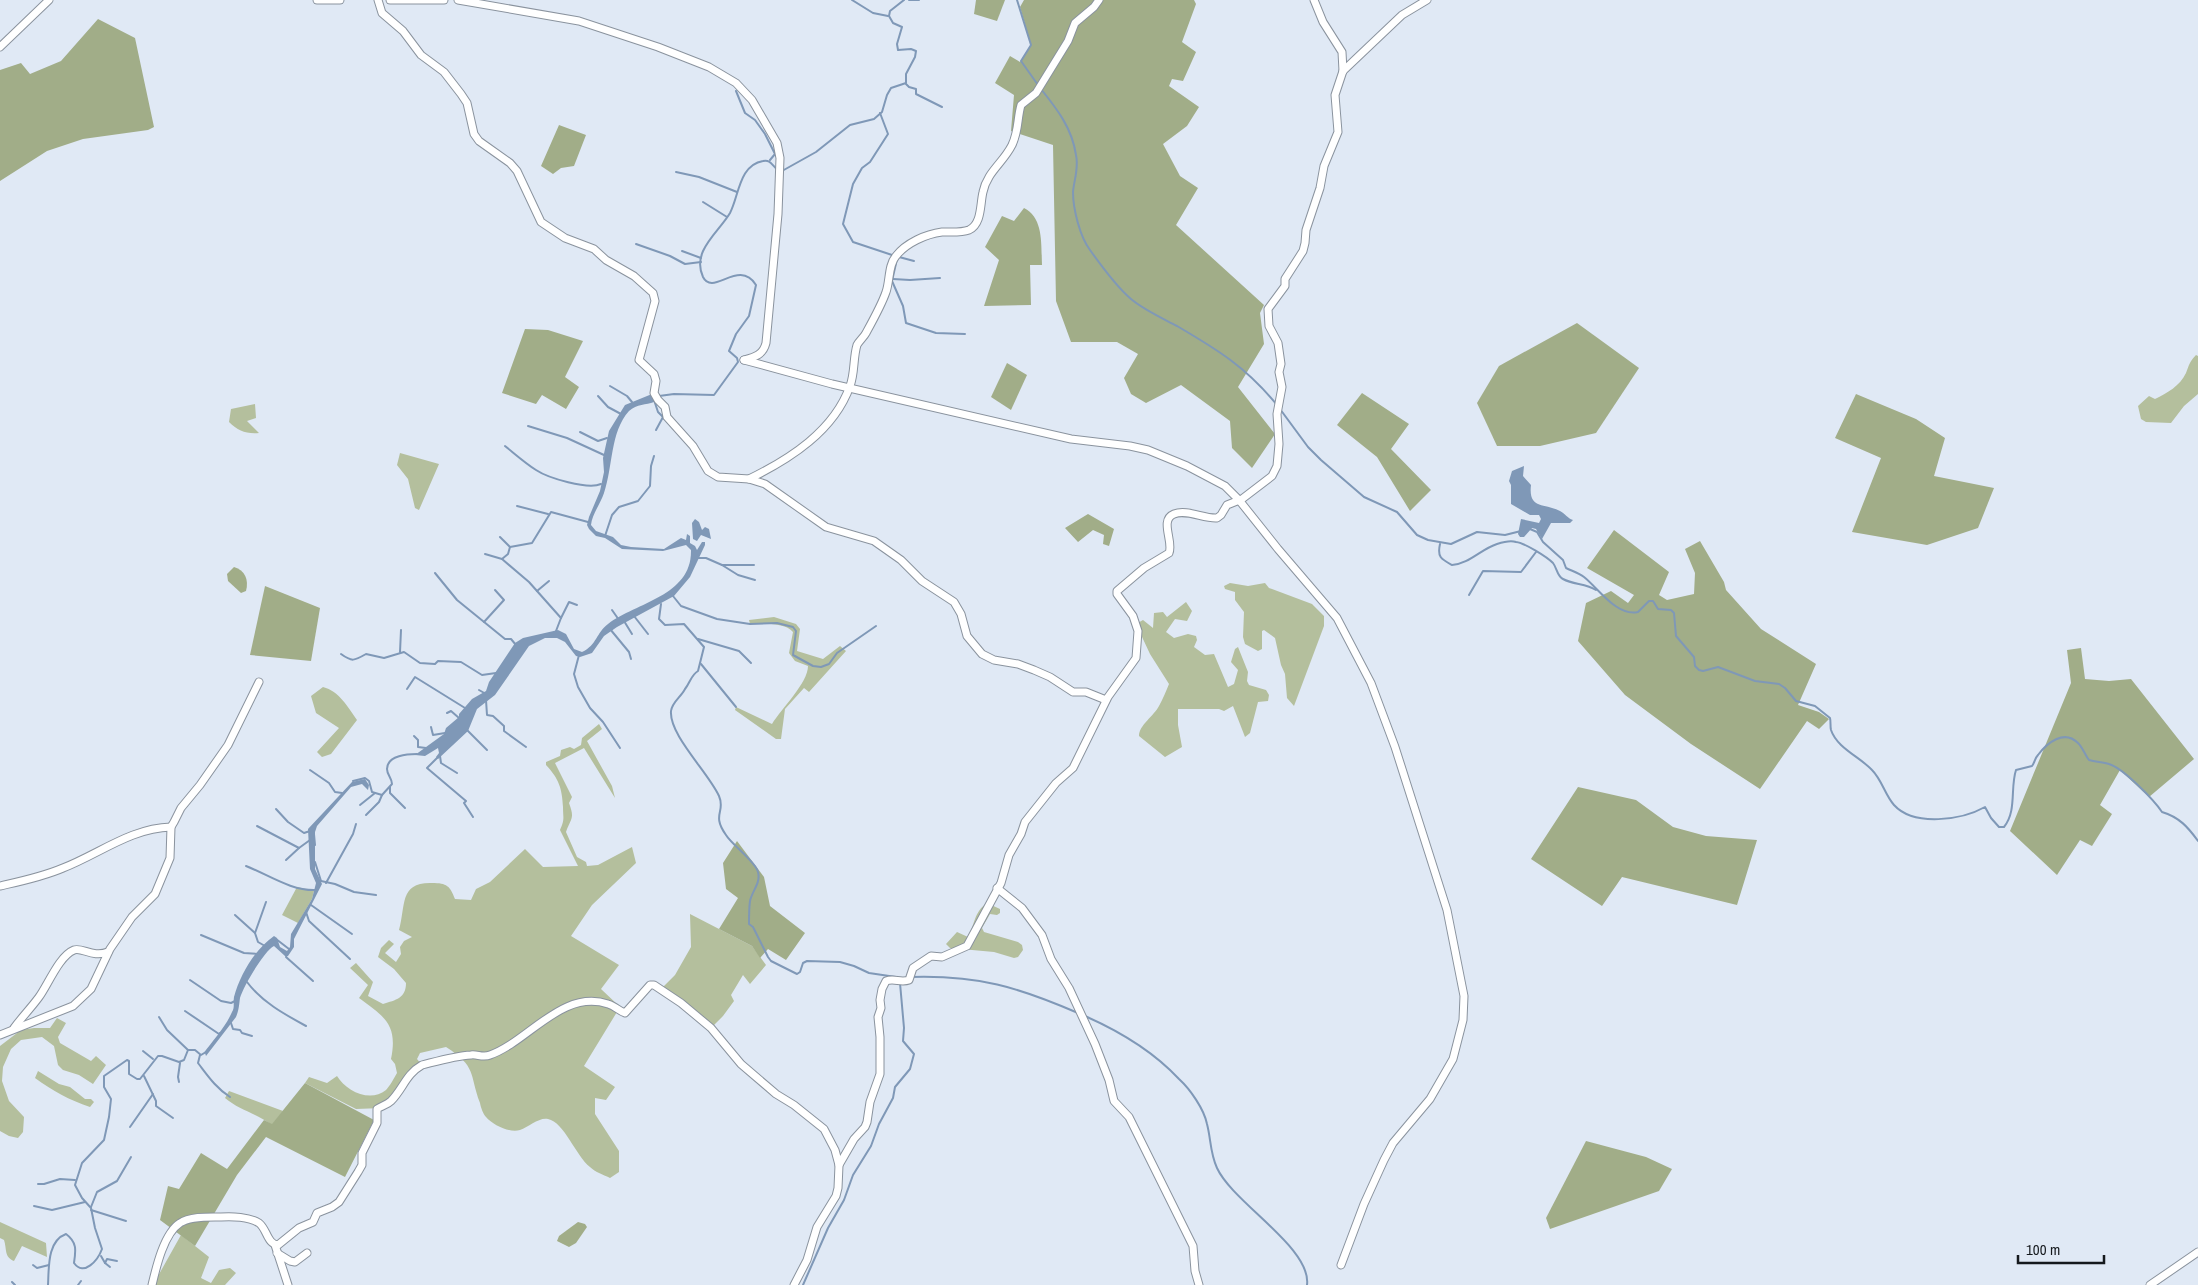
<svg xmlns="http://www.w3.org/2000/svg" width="2198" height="1285" font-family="'Archivo Narrow',sans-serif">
<rect width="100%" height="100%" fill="#e0e9f5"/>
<g fill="#b4bf9d">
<path d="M 2196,355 L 2198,356 L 2198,394 L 2184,406 L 2171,423 L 2146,422 L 2141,419 L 2138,406 L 2149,396 L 2155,399 C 2167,393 2180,386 2186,373 C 2189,365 2190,361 2196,355 Z"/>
<path d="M 255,404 L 256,418 L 247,421 L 259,433 C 246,434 238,431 229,422 L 231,409 Z"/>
<polygon points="400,453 439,464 419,510 415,508 408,479 397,465"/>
<polygon points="1230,583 1248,586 1265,583 1269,588 1312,604 1324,616 1324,626 1294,706 1287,698 1285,674 1281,665 1275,638 1264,630 1262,631 1262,649 1258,651 1245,644 1243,637 1244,612 1235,600 1235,592 1225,589 1224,586"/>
<path d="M 1186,602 L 1192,611 L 1187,621 L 1175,619 L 1166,632 L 1174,638 L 1188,634 L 1196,636 L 1197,640 L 1194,647 L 1205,655 L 1214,654 L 1228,687 L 1234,684 L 1238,670 L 1231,662 L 1235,649 L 1238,647 L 1248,672 L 1247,681 L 1249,685 L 1266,690 L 1269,695 L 1268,701 L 1258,702 L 1250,733 L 1245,737 L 1233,706 L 1224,711 L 1219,709 L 1178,709 L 1178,725 L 1182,747 L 1165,757 L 1139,736 C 1139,725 1154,716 1159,706 C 1163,699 1166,691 1169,684 L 1150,654 L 1136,624 L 1143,620 L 1153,628 L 1154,613 L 1163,612 L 1167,617 Z"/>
<path d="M 774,617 L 796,624 L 800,629 L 797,651 L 823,659 L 840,646 L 846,651 L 809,692 L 804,688 L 785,709 L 781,739 L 776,739 L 735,710 L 736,707 L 772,724 C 781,709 808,683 808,666 L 795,661 L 789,653 L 793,632 C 784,622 763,624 750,624 L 749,620 Z"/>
<path d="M 323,687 C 339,691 348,707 357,720 L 331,754 L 322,757 L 317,752 L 339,728 L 316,713 L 311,696 Z"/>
<path d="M 599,724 L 602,729 L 587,741 L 612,786 L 615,798 L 584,748 L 555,763 L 572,797 L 569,803 C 575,819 571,818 566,832 L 577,857 L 586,862 L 587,866 L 598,865 L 632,847 L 636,863 L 592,905 L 571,936 L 619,965 L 601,989 L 620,1007 L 584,1066 L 615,1087 L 606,1100 L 595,1098 L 595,1114 L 619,1151 L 619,1172 L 610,1178 C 604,1175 595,1172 590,1167 C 576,1156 564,1122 548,1119 C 539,1117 529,1127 520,1130 C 509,1133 493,1125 486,1117 C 483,1114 481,1108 480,1103 C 469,1073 477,1067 446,1047 L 420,1053 L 417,1059 L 422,1065 L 382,1108 L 356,1109 L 305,1083 L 309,1077 L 327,1083 L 337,1076 C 346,1091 370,1103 386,1090 C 390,1086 394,1078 397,1073 L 395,1064 L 391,1059 C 398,1025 385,1017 359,998 L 368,985 L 350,968 L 356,963 L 373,982 L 368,996 L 383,1004 C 396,1000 406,998 406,983 L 394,969 L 378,957 L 381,948 L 389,940 L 394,944 L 385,953 L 396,962 L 401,954 L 400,947 L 404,941 L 412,937 L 399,930 C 406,905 399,882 432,883 C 447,883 450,886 455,899 L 471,900 L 476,889 L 490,882 L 525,849 L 543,867 L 578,866 L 560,830 C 565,819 563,818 563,807 C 562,788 559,779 546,765 L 546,762 L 560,756 L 561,750 L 570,747 L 574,749 L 581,745 L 582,738 Z"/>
<polygon points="297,887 314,891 312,899 298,923 282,915"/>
<path d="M 987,903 L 1000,909 L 1000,913 L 997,915 L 990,914 L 982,928 L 984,932 L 1018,942 L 1022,945 L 1023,950 L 1018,957 L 1014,958 L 994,952 L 950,948 L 946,944 L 957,932 L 968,937 C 975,924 974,912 987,903 Z"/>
<polygon points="690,914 752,946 766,965 750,984 743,975 731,995 734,1001 723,1016 711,1028 661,989 675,975 691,947"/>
<polygon points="57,1018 66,1023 58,1037 60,1043 91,1061 96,1056 106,1065 93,1084 79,1075 63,1070 58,1065 54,1046 42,1037 21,1040 11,1049 3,1067 2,1081 9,1101 24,1117 23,1132 18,1138 9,1136 0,1131 0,1046 21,1030 34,1028 50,1028"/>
<path d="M 38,1071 L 59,1084 L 70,1087 L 85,1099 L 91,1099 L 94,1102 L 90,1107 C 69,1100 53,1091 35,1078 Z"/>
<path d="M 229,1091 L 283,1111 L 272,1125 C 256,1113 239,1110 225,1098 Z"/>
<path d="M 0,1222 L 46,1243 L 47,1257 L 22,1246 L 14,1261 C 4,1257 7,1249 4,1240 L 0,1238 Z"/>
<polygon points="181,1235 209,1257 201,1278 211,1283 219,1270 230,1268 236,1273 225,1285 153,1285"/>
</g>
<g fill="#a1ad88">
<polygon points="976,0 1005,0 997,21 974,14"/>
<polygon points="1024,0 1194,0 1196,4 1182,42 1196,52 1183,81 1172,79 1169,86 1199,107 1187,126 1163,144 1180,176 1198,188 1176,225 1264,305 1260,313 1264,344 1238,387 1275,434 1252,468 1232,448 1230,421 1181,385 1146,403 1131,394 1124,378 1138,354 1117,342 1071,342 1056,301 1053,145 1011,131 1014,95 995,83 1010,56 1020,62 1031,45 1020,7"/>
<polygon points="98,19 135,38 154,127 148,130 83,139 47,151 0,181 0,70 21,63 30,74 61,61"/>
<polygon points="559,125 586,135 574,166 561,168 553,174 541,166"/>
<path d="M 1024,208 C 1044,218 1041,245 1042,265 L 1030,265 L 1031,305 L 984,306 L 999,260 L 985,247 L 1002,216 L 1014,221 Z"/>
<polygon points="1577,323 1639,368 1596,433 1540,446 1497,446 1477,403 1499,366"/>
<polygon points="525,329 548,330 583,341 565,377 579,387 566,409 542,395 536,404 502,393"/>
<polygon points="1007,363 1027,375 1011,410 991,397"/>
<polygon points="1362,393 1409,424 1391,449 1431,490 1410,511 1377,457 1337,425"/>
<polygon points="1856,394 1916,419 1945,438 1934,476 1994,488 1978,528 1927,545 1852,532 1881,458 1835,438"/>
<polygon points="1088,514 1114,529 1109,546 1103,544 1104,535 1093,530 1078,542 1065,528"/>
<polygon points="1614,530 1669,572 1659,595 1667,600 1694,594 1695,573 1685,549 1700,541 1724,582 1726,590 1761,629 1816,664 1798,705 1819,712 1829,719 1819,729 1807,721 1760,789 1691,744 1625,695 1578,641 1586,603 1611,591 1628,603 1634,595 1587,568"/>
<path d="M 234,567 C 245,570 249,580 246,591 L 241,593 L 228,581 L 227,574 Z"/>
<polygon points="265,586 320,608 311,661 250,655"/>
<polygon points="2081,648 2085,679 2109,681 2131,679 2194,759 2149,797 2120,770 2100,805 2112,814 2092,846 2080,840 2057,875 2010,831 2071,683 2067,650"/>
<polygon points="1578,787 1636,800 1673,827 1706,836 1757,840 1737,905 1622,877 1602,906 1531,859"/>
<polygon points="737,841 764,877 770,906 805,933 786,960 768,949 760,958 752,946 719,929 738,898 726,889 723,863"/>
<polygon points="305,1083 374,1120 345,1177 266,1137 237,1175 195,1246 160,1220 168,1186 179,1189 201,1153 227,1169 264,1120 272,1124"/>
<polygon points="1586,1141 1646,1157 1672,1169 1659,1191 1550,1229 1546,1218"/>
<polygon points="578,1222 585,1224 587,1227 576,1243 569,1247 557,1241 559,1236"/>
</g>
<g fill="#7f98b7">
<path d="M 652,394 L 656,397 L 654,402 C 646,405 637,404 629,411 C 610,432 613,467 604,493 C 601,503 592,514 591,525 L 596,531 L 613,537 L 621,545 L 631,547 L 664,549 L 681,538 L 686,540 L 687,534 L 690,536 L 690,543 L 695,546 L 697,550 L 702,542 L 705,542 L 705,545 L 690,577 L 674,596 L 617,627 L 604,636 L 592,653 L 580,657 L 576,656 L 565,642 L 557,638 L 545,638 L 529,646 L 495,695 L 477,709 L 468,731 L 438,759 L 436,757 L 439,753 L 438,748 L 425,756 L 415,755 L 444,734 L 446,728 L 459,717 L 459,714 L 472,699 L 486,691 L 489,682 L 515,643 L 523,638 L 558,630 L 566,634 L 574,649 L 582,652 C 597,645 596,633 608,624 C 637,602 692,596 691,550 L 686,545 L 663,551 L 622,549 L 605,538 L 596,536 L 589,529 L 587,525 L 589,517 L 600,491 L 604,472 L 603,458 L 609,431 L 625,405 Z"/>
<path d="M 1524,466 L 1523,476 L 1531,485 C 1528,510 1545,503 1560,511 C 1566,514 1567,518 1573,520 L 1570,523 L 1551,523 L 1542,539 L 1536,529 L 1532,528 L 1524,537 L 1520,537 L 1518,534 L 1521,519 L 1539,523 L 1541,519 L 1539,515 L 1530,515 L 1511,504 L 1511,485 L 1509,481 L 1512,471 Z"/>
<polygon points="695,519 699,522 702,530 705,527 709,529 711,539 701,535 697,541 693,539 692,523"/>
<path d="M 365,779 L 369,785 L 368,790 L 362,784 L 351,787 L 317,826 L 315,832 L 315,869 L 322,884 L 294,939 L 294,947 L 288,956 L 285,956 L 274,946 C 264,951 243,987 240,998 C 239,1005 239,1010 236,1017 L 206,1056 L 205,1053 L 203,1054 C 213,1040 225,1028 232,1012 C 235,1007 233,1003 234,997 C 240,975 255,949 274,936 L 277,938 L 280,947 L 287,951 L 290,947 L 291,934 L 312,899 L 316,883 L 310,869 L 308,829 L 352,782 Z"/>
</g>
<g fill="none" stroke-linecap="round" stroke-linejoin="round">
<g stroke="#7f98b7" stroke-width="2">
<polyline points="852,0 873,13 888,16"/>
<polyline points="909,0 919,0"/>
<polyline points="1017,0 1031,45 1021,61 1038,85"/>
<polyline points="906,84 909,87 916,89 916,94 942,107"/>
<path d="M 1041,89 C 1057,109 1072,128 1076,155 C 1079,168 1074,180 1073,192 C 1073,209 1080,237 1090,250 C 1100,264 1119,289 1131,299 C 1144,310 1162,318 1177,326 C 1218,350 1246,367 1277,405"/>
<polyline points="736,91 745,113 755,120 765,134 775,154 770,160"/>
<polyline points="880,113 888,134 870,162 862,168 853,184 843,224 853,242 895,256"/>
<polyline points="782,171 816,152 850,125 874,119 882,112 887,95 891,88 906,83 906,74 915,57 916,51 911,49 898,50 897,44 902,27 893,23 889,16 890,11 904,0"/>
<polyline points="676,172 699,177 737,192"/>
<polyline points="703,202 727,217"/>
<polyline points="636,244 670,256 685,264 701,262"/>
<polyline points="682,251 701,258"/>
<polyline points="899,257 914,261"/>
<polyline points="897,259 892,281 903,306 906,323 936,333 965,334"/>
<polyline points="893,279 910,280 940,278"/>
<polyline points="610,386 627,396 632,402"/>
<polyline points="598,396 608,407 621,414"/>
<path d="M 659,396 L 674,394 L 714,395 L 738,362 L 737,358 L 729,351 L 736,334 L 749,316 L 756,285 C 739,258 713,297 703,277 C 691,251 719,232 730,213 C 739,196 739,165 763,161 C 771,159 772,166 778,170"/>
<polyline points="654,400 658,412 665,419"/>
<polyline points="1280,409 1308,447 1321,460 1364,497 1397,512 1417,535 1428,540 1451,544 1477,532 1505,535 1521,531"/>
<polyline points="528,426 567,438 604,455"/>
<polyline points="656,430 663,417"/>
<polyline points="580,432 598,441 607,438"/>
<path d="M 505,446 C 515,454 525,463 536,470 C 548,478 588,490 601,484"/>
<polyline points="517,506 548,514"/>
<path d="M 1530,529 L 1537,532 L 1543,542 L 1563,560 L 1566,568 C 1572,571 1579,573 1584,577 C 1598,588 1617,617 1638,612 L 1649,601 L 1653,601 L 1658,609 L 1671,610 L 1674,613 L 1676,636 L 1694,657 L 1695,666 L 1699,670 L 1703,671 L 1718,667 L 1755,681 L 1779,684 L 1785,688 L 1796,701 L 1815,706 L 1830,718 C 1831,722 1830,726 1831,730 C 1837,748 1860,757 1872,770 C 1882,780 1885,795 1894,805 C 1914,827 1962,820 1985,807 L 1991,818 L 1999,827 L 2004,827 C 2017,811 2010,788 2016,770 L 2032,766 C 2035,762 2035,758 2038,755 C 2047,743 2064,729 2078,743 C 2083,748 2085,755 2089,760 C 2096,762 2103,762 2109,764 C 2123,768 2154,800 2162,812 C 2179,817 2188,827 2198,841"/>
<polyline points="605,536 612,515 619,507 638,501 650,486 651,466 654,456"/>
<polyline points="500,537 510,547"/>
<path d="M 1440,544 C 1437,557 1441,559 1452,565 C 1469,564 1481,549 1497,544 C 1503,542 1511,540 1516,542 C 1525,543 1547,557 1553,563 C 1557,568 1557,576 1563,579 C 1574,585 1586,583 1596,590"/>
<polyline points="485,554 502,559 529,582 561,618 556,631"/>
<polyline points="698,558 706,558 722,565 754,565"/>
<polyline points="502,559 508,554 510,547 532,543 551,512 588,522"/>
<polyline points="722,565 738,575 755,580"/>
<polyline points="435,573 457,600 505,639 511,639 516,645"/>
<polyline points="537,591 549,581"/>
<polyline points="1469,595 1483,571 1521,572 1536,552"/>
<polyline points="673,596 681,606 717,619 750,624 777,623 793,627 796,631 793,655 813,666 821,667 829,664 837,653 876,626"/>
<path d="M 661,604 L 659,619 L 665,625 L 684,624 L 704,647 L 698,671 C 691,675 690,683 685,689 C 681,697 672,702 671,711 C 669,735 708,772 719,796 C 726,812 711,814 726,835 C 732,845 756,862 758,872 C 761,883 752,891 750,901 C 749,908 749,916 749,924 L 753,927 L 768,957 L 771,961 L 797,974 L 800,972 L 803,963 L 807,961 L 840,962 L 854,966 L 869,973 L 896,977"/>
<polyline points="612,610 619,620"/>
<polyline points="634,616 648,634"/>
<polyline points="561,618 569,602 577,605"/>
<polyline points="624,621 632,634"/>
<polyline points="484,622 504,600 495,590"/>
<polyline points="610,629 629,652 631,659"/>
<polyline points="698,639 739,651 751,663"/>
<polyline points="400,652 401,630"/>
<path d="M 341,654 C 352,662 354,661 366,654 L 384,658 L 404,652 L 420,663 L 435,664 L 438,661 L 461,662 L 482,675 L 496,673"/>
<polyline points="579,655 574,674 578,687 590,708 603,722 620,748"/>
<polyline points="701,664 736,707"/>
<polyline points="407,689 415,677 465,708"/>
<polyline points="479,690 486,694"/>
<polyline points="486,700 487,715 493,716 504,726 504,731 526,747"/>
<polyline points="447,713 451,711 459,718"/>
<polyline points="431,727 433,735 445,733"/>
<polyline points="467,730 487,750"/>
<polyline points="414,736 418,740 418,747 426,748"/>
<polyline points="439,756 427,768 466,801 464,803 473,817"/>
<polyline points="440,756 441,763 457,773"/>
<polyline points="310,770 329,783 335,792 342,793"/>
<path d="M 353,781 L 365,778 L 369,781 L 372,792 L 382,795 L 392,784 C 392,778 387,775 387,769 C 387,755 409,754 417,754"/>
<polyline points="390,787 390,793 405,808"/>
<polyline points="360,805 375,793"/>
<polyline points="276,809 288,822 304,833 310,831"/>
<polyline points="366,815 379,802 382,795"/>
<polyline points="257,826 299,848 310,840"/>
<polyline points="314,834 315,845"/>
<polyline points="286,860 299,848"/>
<polyline points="315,862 321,881"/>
<path d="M 246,866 C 269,875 291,891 316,890"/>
<polyline points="321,881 335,884 354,892 376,895"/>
<polyline points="326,883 353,834 356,824"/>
<polyline points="311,905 352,934"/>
<polyline points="306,912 309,921 350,959"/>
<polyline points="235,915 255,933"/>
<polyline points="201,935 244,953 259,954"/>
<polyline points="276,939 289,949"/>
<polyline points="265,946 258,942 255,933 266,902"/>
<polyline points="287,954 286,957 313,981"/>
<path d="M 911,977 C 978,975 1018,987 1078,1013"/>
<polyline points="190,980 221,1001 231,1003 235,1001"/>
<path d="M 247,982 C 262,1002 284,1014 306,1026"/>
<polyline points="185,1011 219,1034 220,1033"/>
<path d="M 1085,1016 C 1119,1031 1153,1051 1179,1079 C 1190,1089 1204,1109 1207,1124 C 1211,1139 1210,1153 1217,1168 C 1233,1203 1312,1248 1307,1285"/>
<polyline points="159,1017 167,1030 188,1050"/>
<polyline points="231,1023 233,1029 240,1030 242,1033 252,1036"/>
<polyline points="143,1051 153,1059"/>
<path d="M 200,1055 L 198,1063 C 208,1076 216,1088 230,1097"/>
<polyline points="144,1076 156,1101 156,1106 173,1118"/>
<polyline points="179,1082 178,1077 180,1063"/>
<polyline points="130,1127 153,1094"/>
<polyline points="38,1184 44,1184 60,1179 75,1180"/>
<polyline points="34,1206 52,1210 85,1202"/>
<polyline points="91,1207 97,1192 117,1181 131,1157"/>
<polyline points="91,1210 126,1221"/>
<polyline points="101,1256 105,1263 110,1267"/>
<polyline points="105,1263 107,1259 117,1261"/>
<polyline points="33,1265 37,1268 49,1265"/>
<polyline points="12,1282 15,1285"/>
<path d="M 48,1285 C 49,1268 47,1241 66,1234 C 77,1242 76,1250 74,1263 C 84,1277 98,1260 102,1249 L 95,1228 L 91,1208 L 82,1198 L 75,1185 L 82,1163 L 104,1140 L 109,1117 L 111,1099 L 104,1087 L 104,1076 L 127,1060 L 129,1061 L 129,1074 L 137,1079 L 140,1079 L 158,1056 L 162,1056 L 179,1062 L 184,1060 L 188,1050 L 195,1050 L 201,1055 L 206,1052"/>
<polyline points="78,1285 81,1281"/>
<polyline points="803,1285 828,1228 844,1200 853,1175 871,1146 879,1124 893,1098 895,1087 910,1069 914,1054 903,1041 904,1028 900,983"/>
</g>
<g stroke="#8a939e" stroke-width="9">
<g id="minor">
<polyline points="317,0 340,0"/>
<polyline points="378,0 382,13 403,31 421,55 444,72 461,94 467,103 474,134 479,141 510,163 517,171 541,222 565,238 594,249 606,260 634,276 653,293 655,301 639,360 654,374 656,381 654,393 658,400 665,407 667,417 693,446 708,471 718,477 749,479 765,484 826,527 874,541 901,560 922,581 954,602 961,614 967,636 982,654 994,660 1018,664 1034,670 1050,677 1073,692 1086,692 1106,700"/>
<polyline points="390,0 444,0"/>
<path d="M 458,0 L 579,21 L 658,47 L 709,67 L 736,83 L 752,100 L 777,143 L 780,158 L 778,214 L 766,343 C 763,355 755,357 744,360"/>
<polyline points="1314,0 1323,22 1342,52 1343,71"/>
<polyline points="0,47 49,0"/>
<polyline points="744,360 832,384 1071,439 1130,446 1148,450 1187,466 1225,486 1239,500 1278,549 1337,618 1371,683 1395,747 1447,910 1464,996 1463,1020 1453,1059 1430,1099 1393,1143 1384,1160 1364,1204 1341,1265"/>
<path d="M 749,479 C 790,459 834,431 850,386 C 855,373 853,358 857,345 C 859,341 864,337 866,333 C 872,322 882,304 886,292 C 890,281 888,265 896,256 C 906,243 926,234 942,232 C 951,232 961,233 969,230 C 982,224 980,204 983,192 C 987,172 1003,163 1012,145 C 1019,130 1017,119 1021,105 L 1036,93 L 1068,41 L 1075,23 L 1094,7 L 1099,0"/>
<path d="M 0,886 C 22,881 42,877 63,868 C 99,854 131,828 171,827"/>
<polyline points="997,888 1022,908 1042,935 1051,959 1069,988 1095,1044 1109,1080 1114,1101 1129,1117 1193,1246 1195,1271 1199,1285"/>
<path d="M 14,1028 C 22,1017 31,1008 39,997 C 48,985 59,956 74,950 C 82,947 93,958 108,952"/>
<polyline points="0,1035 73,1006 91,989 110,949 132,917 155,894 170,858 171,827 174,822 181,808 200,785 228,745 259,682"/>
<polyline points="275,1245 288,1285"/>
<polyline points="277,1253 290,1261 295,1262 307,1253"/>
<path d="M 152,1285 C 156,1268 164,1233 180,1223 C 190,1216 210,1217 221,1217 C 232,1216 249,1217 259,1223 C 267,1229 267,1244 278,1245 L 299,1228 L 313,1222 L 317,1213 L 332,1207 L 339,1202 L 358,1172 L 362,1165 L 362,1153 L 377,1123 L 377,1109 C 381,1106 387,1105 391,1101 C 403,1089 406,1074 422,1065 C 438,1061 455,1056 471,1055 C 477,1054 483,1058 490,1055 C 529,1041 562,989 608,1004 C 615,1006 619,1011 625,1013 L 650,985 L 654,985 L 681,1003 L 711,1028 L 741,1064 L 776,1094 L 794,1105 L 824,1129 L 835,1150 L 839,1165"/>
<path d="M 794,1285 L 807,1260 L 817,1227 L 836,1196 L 838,1188 L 839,1165 L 854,1139 L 865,1127 L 867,1122 L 870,1102 L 880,1074 L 880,1037 L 878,1017 L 881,1008 L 880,1000 L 882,989 L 886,981 C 894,978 901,983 909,980 L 913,968 L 931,956 L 942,957 L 967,946 L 1001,883 L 1009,855 L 1021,834 L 1025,822 L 1056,783 L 1073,768 L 1108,697 L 1136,658 L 1138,631 L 1133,616 L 1117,594 L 1117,591 L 1144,568 L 1169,553 C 1174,542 1159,520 1174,514 C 1187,509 1204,519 1217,518 L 1221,515 L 1227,505 L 1242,499 L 1272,476 L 1277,466 L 1279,444 L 1277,414 L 1282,387 L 1279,372 L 1281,364 L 1278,343 L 1269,326 L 1268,309 L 1285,286 L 1285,279 L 1303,251 L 1305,243 L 1306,230 L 1320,188 L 1324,166 L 1338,132 L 1335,95 L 1343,71 L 1402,15 L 1427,0"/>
<polyline points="2150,1285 2198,1252"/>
</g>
</g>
<use href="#minor" stroke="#fff" stroke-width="7"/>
</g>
<path d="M2018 1255v8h86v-8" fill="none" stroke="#15191d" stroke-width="2.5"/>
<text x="2026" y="1255" font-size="15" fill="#15191d" stroke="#e0e9f5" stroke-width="4" paint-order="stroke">100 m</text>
</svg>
